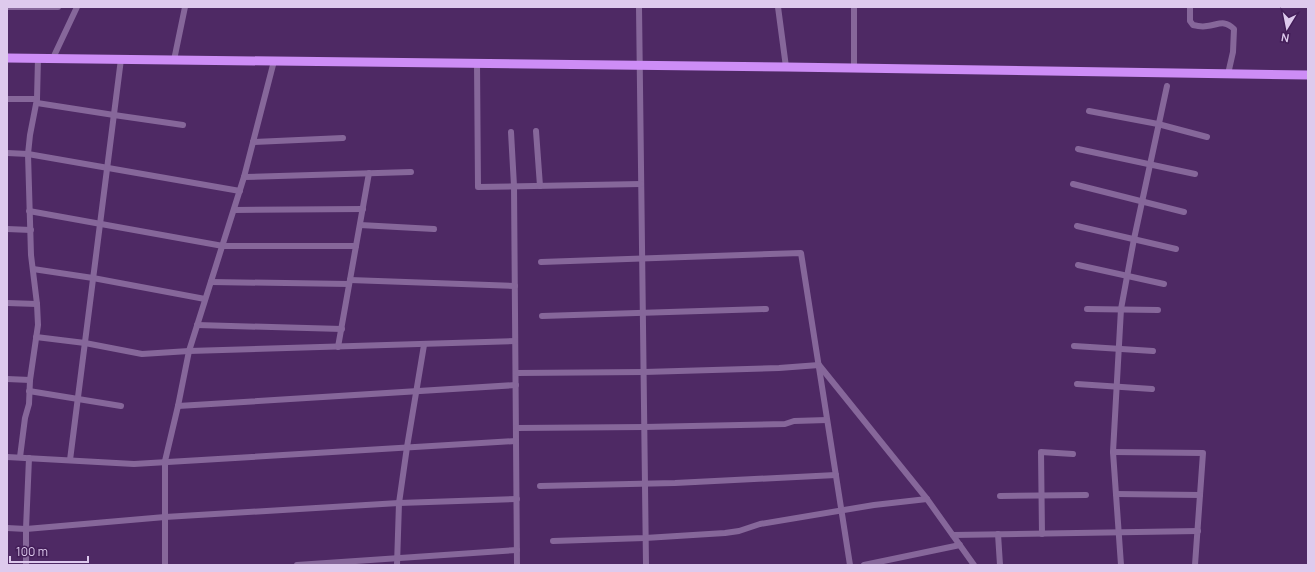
<svg xmlns="http://www.w3.org/2000/svg" width="1315" height="572" font-family="Manrope,sans-serif">
<rect width="100%" height="100%" fill="#4e2964"/>
<g fill="none" stroke-linecap="round" stroke-linejoin="round">
<g stroke="#86679a" stroke-width="6">
<polyline points="7,7 58,7"/>
<polyline points="639,7 646,565"/>
<polyline points="778,7 786,67"/>
<polyline points="854,7 854,68"/>
<path d="M 1190,7 L 1190,21 L 1193,25 C 1197,26 1202,27 1207,26 C 1218,25 1224,19 1234,29 L 1233,52 L 1228,74"/>
<polyline points="53,58 77,7"/>
<polyline points="174,60 185,7"/>
<polyline points="477,63 478,187 641,184"/>
<polyline points="7,99 37,99"/>
<polyline points="37,103 114,115 183,125"/>
<polyline points="1089,111 1158,124 1207,137"/>
<polyline points="536,131 540,186"/>
<polyline points="511,132 514,186 517,565"/>
<polyline points="253,142 343,138"/>
<polyline points="1078,149 1195,174"/>
<polyline points="7,153 28,154 240,191"/>
<polyline points="244,177 411,172"/>
<polyline points="1073,184 1184,212"/>
<polyline points="234,210 363,209"/>
<polyline points="29,211 223,246 356,246"/>
<polyline points="360,225 434,229"/>
<polyline points="1077,226 1176,249"/>
<polyline points="7,229 31,230"/>
<polyline points="541,262 801,253 850,565"/>
<polyline points="1078,265 1164,284"/>
<polyline points="33,269 93,278 205,299"/>
<polyline points="350,280 515,286"/>
<polyline points="211,282 349,284"/>
<polyline points="7,303 37,304"/>
<polyline points="1087,309 1158,310"/>
<polyline points="542,316 766,309"/>
<polyline points="197,325 342,329"/>
<polyline points="36,337 85,343 142,354 189,351 515,341"/>
<polyline points="1074,346 1153,351"/>
<polyline points="338,347 369,173"/>
<polyline points="516,373 644,372 779,368 819,365 927,499 974,565"/>
<polyline points="7,379 30,380"/>
<polyline points="1077,384 1152,389"/>
<polyline points="29,391 121,406"/>
<polyline points="178,406 516,385"/>
<polyline points="516,428 644,427 785,424 794,421 827,420"/>
<polyline points="1113,452 1203,453 1195,565"/>
<polyline points="7,457 134,464 516,441"/>
<polyline points="20,457 25,418 29,404 30,380 38,325 37,304 31,255 28,154 30,135 37,99 38,58"/>
<polyline points="70,460 121,59"/>
<polyline points="540,486 675,483 836,475"/>
<polyline points="1116,494 1200,495"/>
<polyline points="1000,496 1086,495"/>
<polyline points="7,528 26,529 165,517 399,503 517,499"/>
<polyline points="998,534 1000,565"/>
<polyline points="1042,534 1041,452 1073,454"/>
<polyline points="953,535 1198,531"/>
<polyline points="553,541 645,538 725,533 739,531 760,524 874,505 927,499"/>
<polyline points="26,565 26,529 29,458"/>
<polyline points="165,565 165,461 178,406 189,351 244,177 274,61"/>
<polyline points="297,565 517,550"/>
<polyline points="397,565 399,503 407,447 424,345"/>
<polyline points="864,565 960,545"/>
<polyline points="1121,565 1113,452 1121,309 1134,239 1167,86"/>
</g>
<polyline stroke="#cd8df6" stroke-width="9" points="7,58 786,67 1308,75"/>
</g>
<rect width="1315" height="572" fill="none" stroke="#decaed" stroke-width="16"/>
<g transform="translate(1287 28) rotate(190)" stroke="#431e58" stroke-width="3" paint-order="stroke">
<path d="M0-3L7 15L0 10L-7 15Z" fill="#decaed"/>
<text y="-6" font-size="11" font-weight="bold" text-anchor="middle" fill="#decaed">N</text>
</g>
<path d="M10 556v6h78v-6" fill="none" stroke="#decaed" stroke-width="2"/>
<text x="16" y="556" font-size="12" fill="#decaed" stroke="#431e58" stroke-width="3" paint-order="stroke">100 m</text>
</svg>
